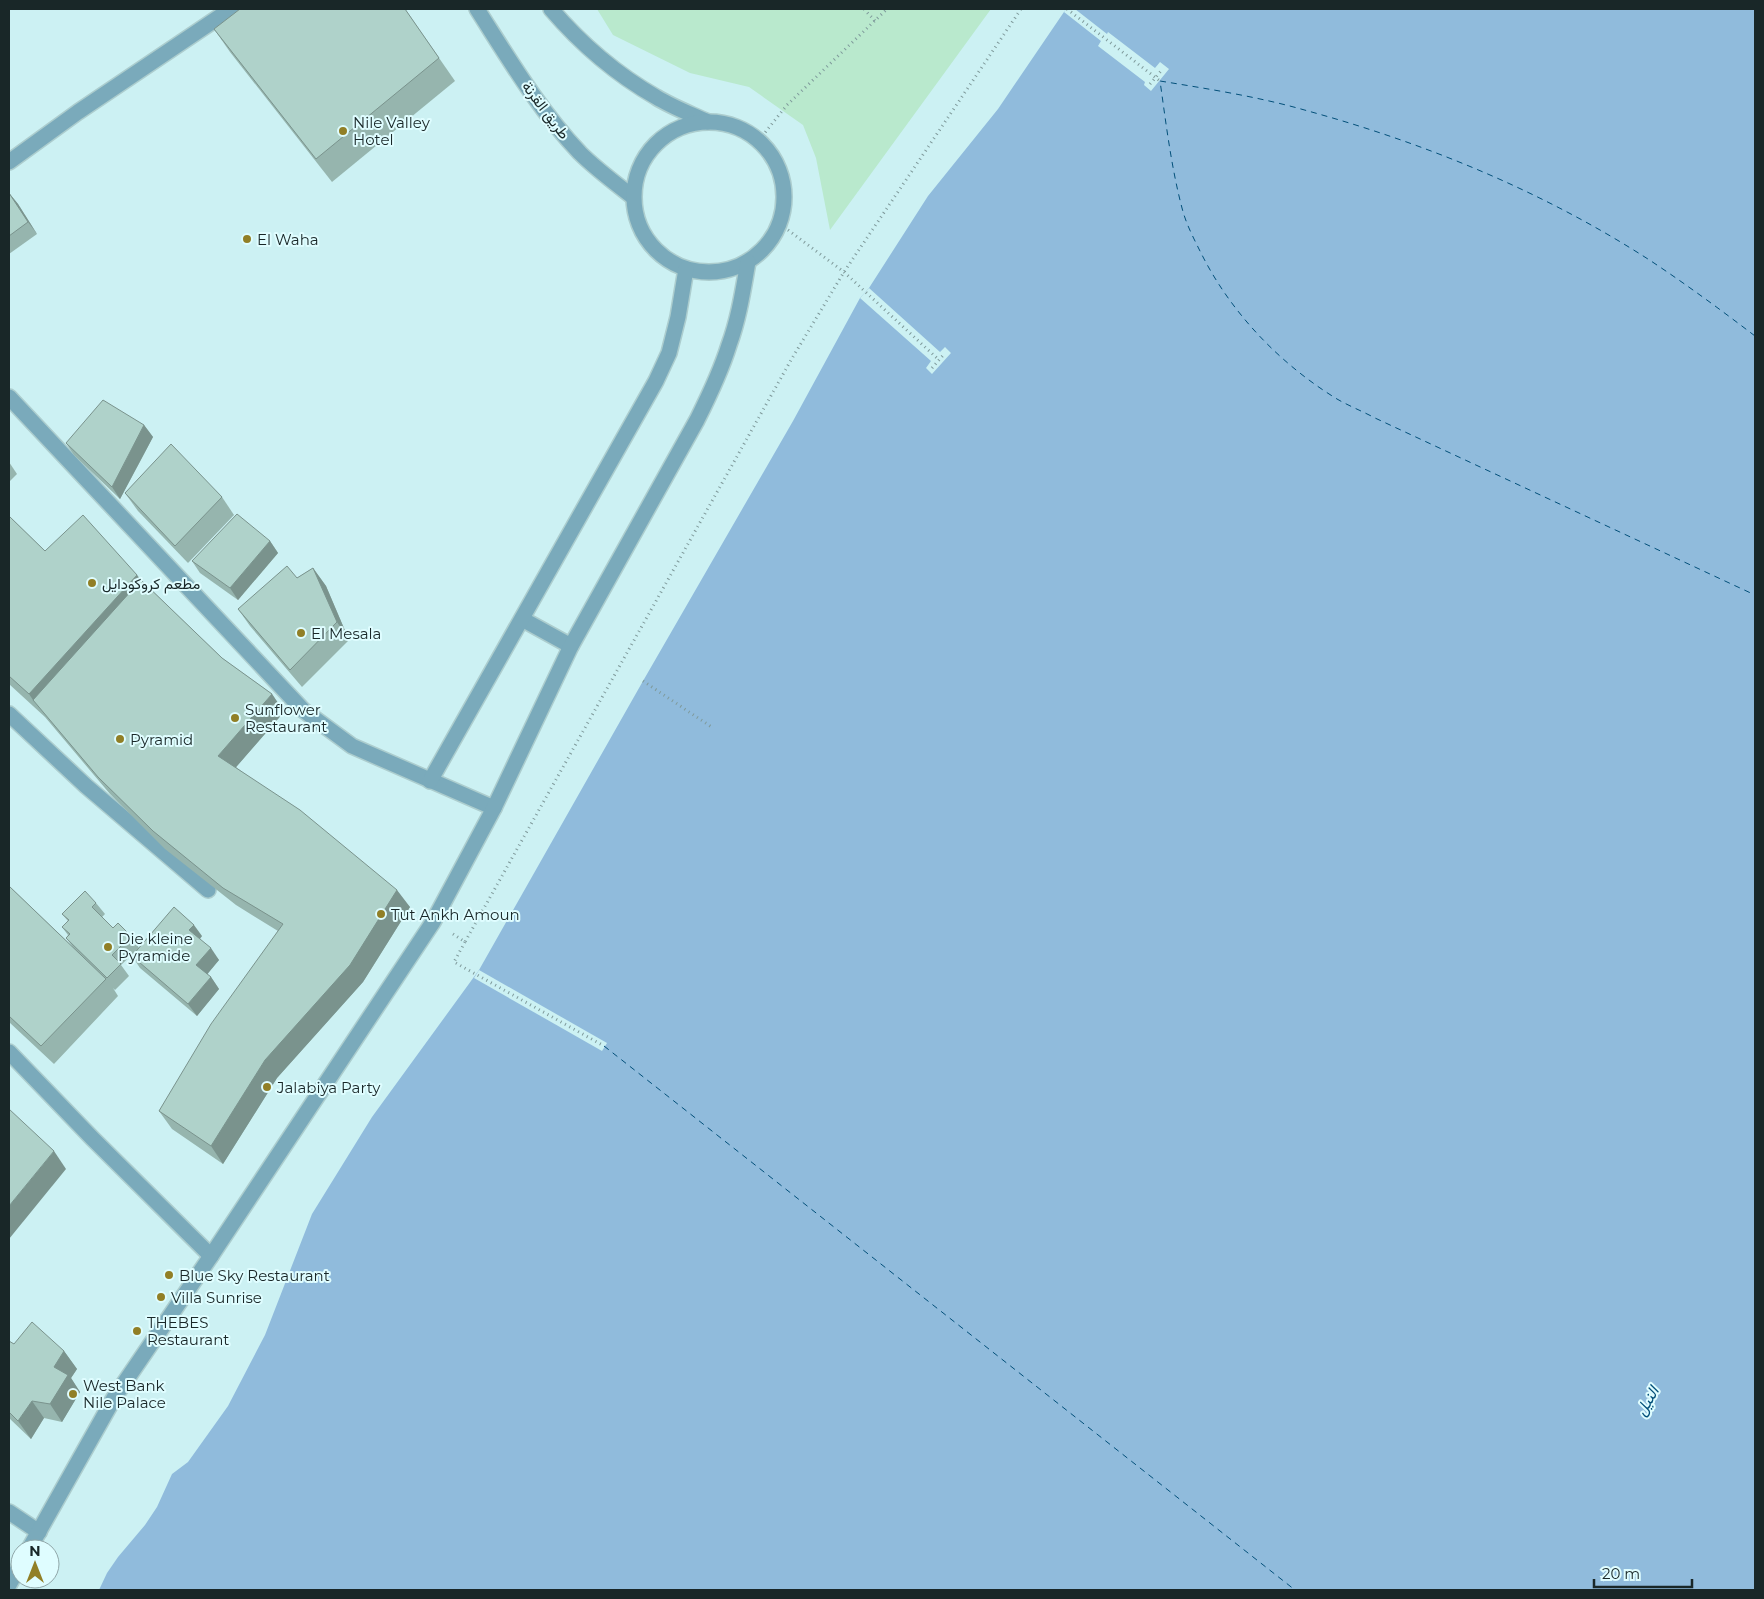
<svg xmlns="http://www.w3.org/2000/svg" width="1764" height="1599" font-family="Montserrat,Vazirmatn,sans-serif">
<rect width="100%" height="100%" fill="#ccf1f3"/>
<polygon fill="#b9e9cd" points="597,9 991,9 830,230 816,158 803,125 749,87 690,73 613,35"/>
<polygon fill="#90bbdc" points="1066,9 1755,9 1755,1590 99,1590 107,1573 118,1557 145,1525 157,1507 172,1474 188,1462 228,1406 265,1335 312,1214 372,1117 479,970 643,681 793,421 860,298 869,288 928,196 998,109"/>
<g fill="#ccf1f3">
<polygon points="1066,9 1075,9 1107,34 1108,32 1155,68 1160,62 1169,69 1151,91 1144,85 1145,82 1098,46 1101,41 1064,12"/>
<polygon points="869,288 940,352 945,347 951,353 932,374 926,368 931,361 860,298"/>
<polygon points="479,970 607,1043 602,1051 474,978"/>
</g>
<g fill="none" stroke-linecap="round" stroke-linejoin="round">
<g stroke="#024f79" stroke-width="1" stroke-dasharray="6 5" stroke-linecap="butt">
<path d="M 1755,336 C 1721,310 1687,285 1651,261 C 1546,193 1428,144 1308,111 C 1260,97 1209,89 1160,81 C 1166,123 1171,166 1182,208 C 1186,224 1194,239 1201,253 C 1231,313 1280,364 1337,399 C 1349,406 1362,411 1375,418 L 1755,595"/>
<polyline points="604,1046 1295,1590"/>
</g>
<g stroke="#accdce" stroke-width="18">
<g id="minor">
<path d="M 477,9 C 509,59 539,110 580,153 C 596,169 615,183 633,197"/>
<path d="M 551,9 C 581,44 616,74 656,97 C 672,107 691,114 708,122"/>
<circle cx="709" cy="197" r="75"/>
<polyline points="9,162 78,112 231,9"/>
<polyline points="9,397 303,710 352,746 494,808"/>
<polyline points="522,619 571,646"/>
<polyline points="9,714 86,786 208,890"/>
<polyline points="430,781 656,381 669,353 678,317 686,269"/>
<polyline points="9,1052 92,1138 211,1256"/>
<polyline points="9,1512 39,1532"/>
<path d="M 29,1549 L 114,1398 L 211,1256 L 433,922 L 494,808 L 571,646 L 697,420 C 709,396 721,371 729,345 C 739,318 743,290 748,262"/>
<polyline points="9,1585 20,1565"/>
</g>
</g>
<g stroke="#7f9a9b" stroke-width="3" stroke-dasharray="1 4" stroke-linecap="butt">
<polyline points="864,9 875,21"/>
<polyline points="1067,9 1160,81"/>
<polyline points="1150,84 1161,71"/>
<polyline points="759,140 787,105 887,9"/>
<polyline points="780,224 844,272 939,360"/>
<polyline points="932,368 945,353"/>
<polyline points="643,681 713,728"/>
<polyline points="453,934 465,942 791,360 844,272 1021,9"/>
<polyline points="465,942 454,962 604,1046"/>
</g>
<use href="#minor" stroke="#7aaabb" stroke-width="15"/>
</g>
<g fill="#96b5ae">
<polygon points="405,9 455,81 332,182 230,52 214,29"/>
<polygon points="9,193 18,204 37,234 9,254"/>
<polygon points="144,425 153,437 120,499 74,455 66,443"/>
<polygon points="9,462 17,474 9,482"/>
<polygon points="125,493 222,497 234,515 188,563 138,511"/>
<polygon points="9,516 45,551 137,575 141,580 222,658 272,694 284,712 236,767 410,907 363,982 277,1078 223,1164 172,1129 159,1111 278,931 236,905 165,849 110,794 45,717 9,684"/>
<polygon points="270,541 278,553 238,600 200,573 192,561"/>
<polygon points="313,568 326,586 349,640 302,687 250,626 238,609 297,578"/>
<polygon points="9,886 73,947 66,938 68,935 62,927 68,921 62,914 96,903 105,914 102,917 113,928 131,936 139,948 121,965 129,976 115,990 113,988 118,996 54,1064 9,1022"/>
<polygon points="202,936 200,939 219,960 207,974 211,977 219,989 197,1016 140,968 132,956"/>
<polygon points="9,1341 14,1344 64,1351 77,1369 71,1378 80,1392 62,1422 44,1418 31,1439 9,1418"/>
</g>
<g fill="#7a938d">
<polygon points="9,193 18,204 37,234 28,222"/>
<polygon points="144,425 153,437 120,499 112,487"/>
<polygon points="270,541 278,553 238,600 230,588"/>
<polygon points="313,568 326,586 349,640 337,622"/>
<polygon points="137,575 153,598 33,700 29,694"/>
<polygon points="272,694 284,712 231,773 218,756"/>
<polygon points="397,890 410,907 363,982 277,1078 223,1164 211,1146 265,1060"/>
<polygon points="194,925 202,936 197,942 189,930"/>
<polygon points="211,948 219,960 205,977 196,965"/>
<polygon points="211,977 219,989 197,1016 188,1004"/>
<polygon points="54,1151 66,1169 9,1239 9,1206"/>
<polygon points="64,1351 77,1369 71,1378 80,1392 62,1422 50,1404 54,1367"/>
<polygon points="32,1401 44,1418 31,1439 18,1421"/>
</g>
<g fill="#afd2ca" stroke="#7a938d">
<polygon points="240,9 405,9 439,58 316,159 214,29"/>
<polygon points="9,193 28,222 9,236"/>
<polygon points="103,400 144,425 112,487 66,443"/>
<polygon points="171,444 222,497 175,546 125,493"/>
<polygon points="237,514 270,541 230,588 192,561"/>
<polygon points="83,515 137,575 29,694 9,676 9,516 45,551"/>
<polygon points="287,566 297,578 313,568 337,622 290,670 238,609"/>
<polygon points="141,580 222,658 272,694 218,756 300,810 397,890 350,965 265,1060 211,1146 159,1111 211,1024 283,924 223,888 153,831 98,777 33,700"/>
<polygon points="9,886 106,979 41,1046 9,1016"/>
<polygon points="85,891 96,903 92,907 113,928 118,923 131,936 112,955 121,964 107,978 66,938 70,934 62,927 69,920 62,914"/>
<polygon points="174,907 194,925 189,930 211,948 196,965 211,977 188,1004 132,956"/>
<polygon points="9,1109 54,1151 9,1206"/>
<polygon points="32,1322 64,1351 54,1367 68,1375 50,1404 32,1401 18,1421 9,1412 9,1341 14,1344"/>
</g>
<g fill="#917f26" stroke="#dffdff" stroke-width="2">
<circle cx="343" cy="131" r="5"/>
<circle cx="247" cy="239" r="5"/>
<circle cx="92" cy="583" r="5"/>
<circle cx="301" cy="633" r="5"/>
<circle cx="235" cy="718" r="5"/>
<circle cx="120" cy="739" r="5"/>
<circle cx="381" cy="914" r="5"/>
<circle cx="108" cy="947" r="5"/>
<circle cx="267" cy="1087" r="5"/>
<circle cx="169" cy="1275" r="5"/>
<circle cx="161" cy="1297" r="5"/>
<circle cx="137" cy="1331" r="5"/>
<circle cx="73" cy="1394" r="5"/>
</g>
<g text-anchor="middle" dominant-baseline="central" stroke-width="4" stroke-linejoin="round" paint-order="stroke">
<g font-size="15" fill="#192728" stroke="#dffdff">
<text transform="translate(546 110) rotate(53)">طريق القرنة</text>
</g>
<g font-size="15" fill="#192728" stroke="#dffdff" text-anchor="start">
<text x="353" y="122">Nile Valley<tspan x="353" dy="17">Hotel</tspan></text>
<text x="257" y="239">El Waha</text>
<text x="102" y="583">مطعم كروكودايل</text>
<text x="311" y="633">El Mesala</text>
<text x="245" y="709">Sunflower<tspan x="245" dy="17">Restaurant</tspan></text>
<text x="130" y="739">Pyramid</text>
<text x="391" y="914">Tut Ankh Amoun</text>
<text x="118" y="938">Die kleine<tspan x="118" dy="17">Pyramide</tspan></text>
<text x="277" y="1087">Jalabiya Party</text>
<text x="179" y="1275">Blue Sky Restaurant</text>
<text x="171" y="1297">Villa Sunrise</text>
<text x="147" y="1322">THEBES<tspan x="147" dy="17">Restaurant</tspan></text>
<text x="83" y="1385">West Bank<tspan x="83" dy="17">Nile Palace</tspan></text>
</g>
<g font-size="16" font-style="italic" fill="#024f79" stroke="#dffdff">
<text transform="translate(1647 1401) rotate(-60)">النيل</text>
</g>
</g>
<rect width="1764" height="1599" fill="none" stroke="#192728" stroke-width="20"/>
<g transform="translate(35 1564)"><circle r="24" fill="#dffdff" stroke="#90a7a9"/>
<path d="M0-4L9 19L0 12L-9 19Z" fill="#917f26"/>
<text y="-8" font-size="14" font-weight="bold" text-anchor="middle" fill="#192728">N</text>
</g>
<path d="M1594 1579v8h98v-8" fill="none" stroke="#192728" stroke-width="2.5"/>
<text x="1602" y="1579" font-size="15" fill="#192728" stroke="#dffdff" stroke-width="4" paint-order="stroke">20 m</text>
</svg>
